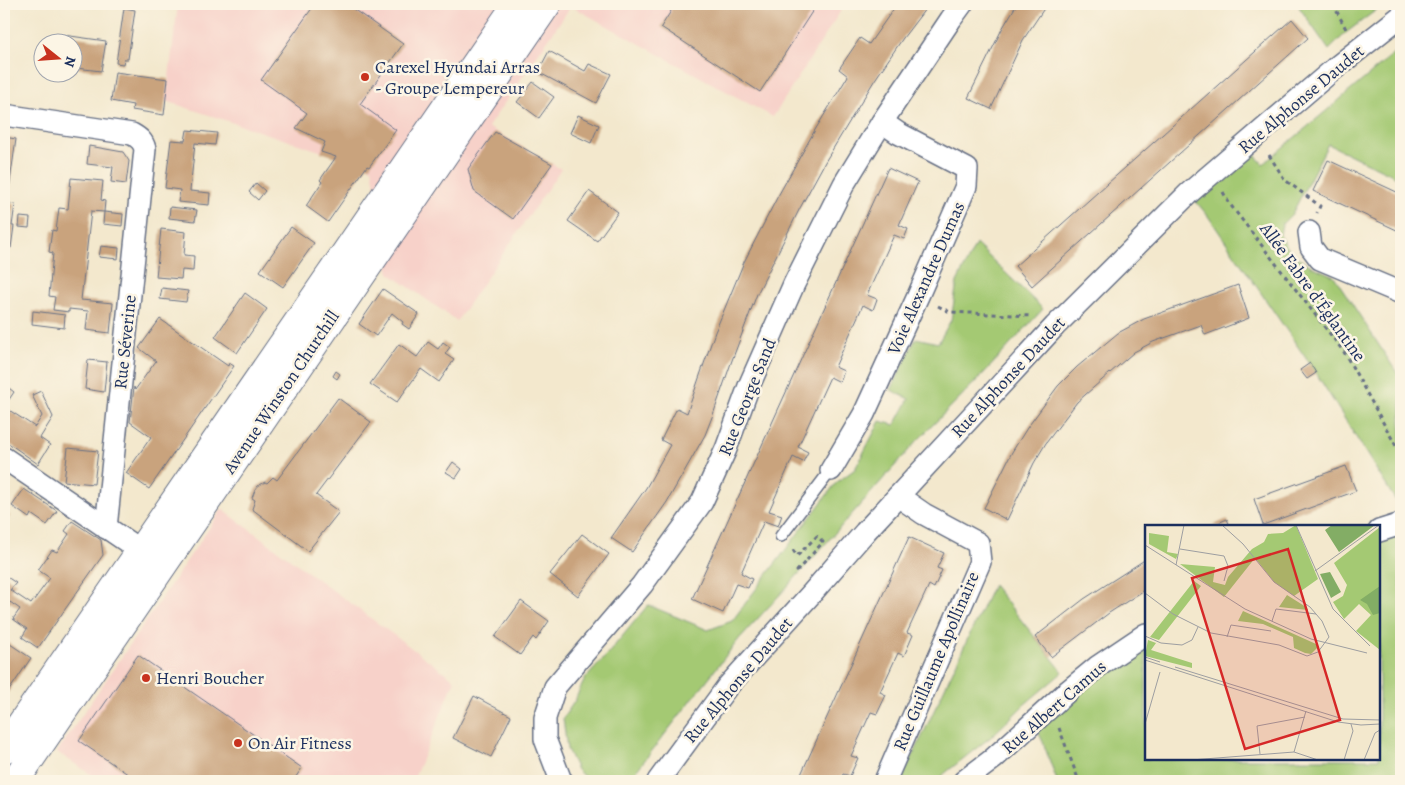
<svg xmlns="http://www.w3.org/2000/svg" width="1405" height="785" font-family="Alegreya,serif">
<rect width="100%" height="100%" fill="#fcf5e5"/>
<filter id="ink" filterUnits="userSpaceOnUse"><feTurbulence type="fractalNoise" baseFrequency=".02" numOctaves="2"/><feDisplacementMap in="SourceGraphic" scale="10" xChannelSelector="R" yChannelSelector="G"/><feConvolveMatrix kernelMatrix="1 2 1 2 8 2 1 2 1" color-interpolation-filters="sRGB"/></filter>
<filter id="wash" filterUnits="userSpaceOnUse"><feTurbulence type="fractalNoise" baseFrequency=".0096" numOctaves="4" result="noise"/><feDisplacementMap in="SourceGraphic" scale="20" xChannelSelector="R" yChannelSelector="G"/><feGaussianBlur stdDeviation="1.12" result="paint"/><feColorMatrix in="noise" values="0 0 0 0 0 0 0 0 0 0 0 0 0 0 0 0 0 1.4 0 .05"/><feComposite in="paint" operator="in"/></filter>
<g filter="url(#wash)">
<rect width="100%" height="100%" fill="#f3e8cd"/>
<g fill="#f7d1c9">
<polygon points="178,4 845,4 773,117 571,6 488,127 561,169 457,321 389,273 372,168 166,101"/>
<polygon points="222,509 455,680 413,781 101,781 57,752"/>
</g>
<g fill="#a4c973" stroke="#607c68">
<polygon points="1297,4 1376,4 1379,8 1347,32 1329,50"/>
<polygon points="1401,48 1401,179 1328,144 1292,214 1282,224 1280,235 1292,255 1313,267 1334,276 1401,379 1401,509 1316,373 1208,216 1189,193 1246,145 1263,164"/>
<polygon points="976,244 1043,309 987,370 916,442 788,586 739,639 630,779 627,781 589,781 577,770 567,749 563,718 574,702 585,679 606,656 648,605 708,630 732,621 836,483 855,469 880,421 895,425 909,399 891,390 916,338 938,343 951,320 957,282"/>
<polygon points="1401,524 1401,781 1057,781 1043,742 1034,723 1146,634 1146,759 1379,759 1379,531"/>
<polygon points="993,585 1063,672 1025,704 992,736 935,781 901,781"/>
</g>
<g id="blocks">
<g fill="#c9a37d">
<polygon points="4,4 9,4 4,21"/>
<polygon points="315,4 346,4 403,44 360,104 396,130 369,167 367,166 328,222 306,206 322,182 320,180 336,157 321,152 325,142 296,128 307,113 261,80"/>
<polygon points="674,4 817,4 760,92 661,27 671,11 670,10"/>
<polygon points="897,4 929,4 903,38 874,81 825,162 800,208 757,294 731,363 714,412 705,435 667,502 632,552 611,538 646,488 670,445 661,440 677,408 687,413 715,332 744,262 778,196 815,130 848,76 839,69 860,38 869,44"/>
<polygon points="1017,4 1047,4 1023,40 991,109 968,98 1002,29"/>
<polygon points="124,8 135,10 128,59 124,59 123,64 116,63"/>
<polygon points="1292,19 1308,38 1032,286 1015,266"/>
<polygon points="56,34 106,41 101,71 76,68 75,72 72,71 72,42 55,42"/>
<polygon points="549,51 585,71 589,64 611,74 596,103 538,72"/>
<polygon points="115,72 168,79 164,115 132,110 133,105 111,101"/>
<polygon points="533,82 554,97 539,118 517,102"/>
<polygon points="578,115 599,125 591,143 570,133"/>
<polygon points="187,130 217,133 215,145 195,143 190,191 210,193 209,205 178,202 180,190 165,188 171,140 185,141"/>
<polygon points="495,132 552,164 513,219 474,191 468,169"/>
<polygon points="4,137 16,139 7,203 15,204 12,226 14,226 11,248 4,247"/>
<polygon points="89,146 123,152 129,161 126,184 111,182 113,167 87,164"/>
<polygon points="1328,160 1401,194 1401,232 1313,191"/>
<polygon points="888,168 918,182 899,225 908,229 904,239 894,235 867,295 877,299 873,310 863,305 835,367 844,371 840,382 830,377 798,447 808,452 803,462 793,457 769,511 782,515 778,526 764,521 741,573 752,579 748,588 736,584 723,613 692,599"/>
<polygon points="71,178 103,181 101,200 105,201 104,212 91,211 81,300 113,303 110,333 86,330 88,311 69,309 69,312 53,310 55,297 49,296 53,253 49,252 52,230 56,231 59,208 68,209"/>
<polygon points="256,183 265,191 258,200 249,192"/>
<polygon points="589,191 618,212 597,241 568,221"/>
<polygon points="170,207 197,210 195,221 169,218"/>
<polygon points="104,212 123,214 122,226 103,224"/>
<polygon points="20,217 30,218 29,228 19,227"/>
<polygon points="291,227 314,243 283,287 260,271"/>
<polygon points="161,229 186,232 184,255 194,256 193,271 182,270 181,279 156,277"/>
<polygon points="101,246 119,248 118,259 99,257"/>
<polygon points="1238,285 1249,318 1205,335 1201,325 1153,342 1134,352 1077,402 1046,443 1034,463 1007,520 984,508 1012,452 1027,428 1058,386 1077,367 1118,333 1144,319"/>
<polygon points="162,288 188,291 186,302 160,299"/>
<polygon points="383,289 419,314 409,329 402,324 403,322 392,313 376,336 359,324"/>
<polygon points="245,293 267,309 237,353 215,337"/>
<polygon points="33,311 65,315 64,328 32,324"/>
<polygon points="160,319 228,366 229,363 234,366 149,489 126,473 151,437 130,422 134,387 135,390 156,361 139,348"/>
<polygon points="428,342 438,349 443,342 450,347 445,354 454,360 439,382 421,369 397,402 370,384 399,344 417,357"/>
<polygon points="88,360 107,362 104,392 85,389"/>
<polygon points="1310,363 1316,373 1307,379 1300,370"/>
<polygon points="336,371 340,374 337,379 333,376"/>
<polygon points="5,385 14,392 4,407 4,387"/>
<polygon points="41,391 53,417 40,438 50,445 38,464 4,440 4,418 9,410 35,427 42,416 32,395"/>
<polygon points="338,398 371,422 316,495 339,512 308,551 252,509 255,500 252,498 255,490 258,486 265,482 267,483 273,477 277,480"/>
<polygon points="68,448 98,451 94,484 64,481"/>
<polygon points="453,462 462,469 456,478 446,472"/>
<polygon points="1346,466 1356,491 1263,525 1254,499"/>
<polygon points="24,489 57,511 47,525 31,514 29,518 12,506"/>
<polygon points="4,511 10,516 4,524"/>
<polygon points="1227,519 1230,526 1212,526 1216,524"/>
<polygon points="72,521 101,540 103,555 38,648 22,637 27,629 13,619 20,609 10,602 7,606 4,604 4,575 16,583 10,590 31,604 50,578 38,570 52,550 57,552 69,534 65,531"/>
<polygon points="582,534 609,554 578,596 550,574"/>
<polygon points="909,537 944,553 937,568 942,570 934,588 929,585 907,633 913,635 904,656 898,653 880,692 886,695 877,714 871,712 851,756 858,758 850,776 843,774 840,781 798,781"/>
<polygon points="1146,559 1146,589 1109,613 1051,657 1035,637 1084,599"/>
<polygon points="521,601 549,621 536,640 533,637 520,655 495,637"/>
<polygon points="4,640 31,658 4,698"/>
<polygon points="138,655 302,768 293,781 138,781 79,741"/>
<polygon points="474,696 511,716 491,757 453,738"/>
</g>
</g>
</g>
<g filter="url(#ink)">
<use href="#blocks" fill-opacity="0" stroke="#677085" stroke-width="1"/>
<g fill="none" stroke-linecap="round" stroke-linejoin="round">
<g stroke="#677085" stroke-width="14">
<polyline id="lane" points="781,536 831,470"/>
</g>
<g stroke="#677085" stroke-width="24">
<g id="street">
<path d="M 4,115 L 132,134 C 139,138 143,141 145,149 L 106,528"/>
<polyline points="1309,232 1311,247 1320,259 1401,293"/>
<polyline points="4,458 141,551"/>
<polyline points="831,470 864,414 918,296 966,186 967,169 898,133 882,122"/>
<polyline points="1379,531 1401,524"/>
<polyline points="562,781 560,778 545,739 545,718 555,687 642,585 702,502 726,449 749,386 794,284 844,184 882,122 951,19 962,4"/>
<polyline points="658,781 727,687 812,593 865,532 1055,326 1189,193 1334,69 1401,16"/>
<polyline points="885,781 980,562 978,543 924,514 898,496"/>
<polyline points="964,781 993,759 1069,690 1097,667 1146,634"/>
</g>
</g>
<g stroke="#677085" stroke-width="30">
<g id="secondary">
<polyline points="4,749 517,4"/>
<polyline points="15,781 547,4"/>
</g>
</g>
<g stroke="#677085" stroke-width="3" stroke-dasharray="4 4" stroke-linecap="butt">
<polyline points="1333,4 1347,31"/>
<polyline points="1269,155 1285,180 1320,206 1317,213"/>
<polyline points="1223,192 1229,203 1344,352 1401,455"/>
<polyline points="938,306 950,312 1032,316"/>
<polyline points="793,550 797,556 817,536 823,542 797,571 799,575"/>
<polyline points="1059,728 1079,781"/>
</g>
<use href="#lane" stroke="#fff" stroke-width="11"/>
<use href="#street" stroke="#fff" stroke-width="21"/>
<use href="#secondary" stroke="#fff" stroke-width="28"/>
</g>
</g>
<g fill="#c8321e" stroke="#fcf5e5" stroke-width="2">
<circle cx="365" cy="77" r="5"/>
<circle cx="146" cy="678" r="5"/>
<circle cx="238" cy="743" r="5"/>
</g>
<g text-anchor="middle" dominant-baseline="central" stroke-width="5" stroke-linejoin="round" paint-order="stroke">
<g font-size="18" fill="#1b2f5e" stroke="#fcf5e5" text-anchor="start">
<text x="375" y="67">Carexel Hyundai Arras<tspan x="375" dy="21">- Groupe Lempereur</tspan></text>
<text x="156" y="678">Henri Boucher</text>
<text x="248" y="743">On Air Fitness</text>
</g>
<g font-size="18" fill="#1b2f5e" stroke="#fcf5e5">
<text transform="translate(1301 99) rotate(-40)">Rue Alphonse Daudet</text>
<text transform="translate(926 278) rotate(-66)">Voie Alexandre Dumas</text>
<text transform="translate(1313 292) rotate(54)">Allée Fabre d'Églantine</text>
<text transform="translate(125 342) rotate(-84)">Rue Séverine</text>
<text transform="translate(1008 377) rotate(-47)">Rue Alphonse Daudet</text>
<text transform="translate(281 392) rotate(-56)">Avenue Winston Churchill</text>
<text transform="translate(747 397) rotate(-68)">Rue George Sand</text>
<text transform="translate(936 661) rotate(-67)">Rue Guillaume Apollinaire</text>
<text transform="translate(738 680) rotate(-50)">Rue Alphonse Daudet</text>
<text transform="translate(1054 707) rotate(-41)">Rue Albert Camus</text>
</g>
</g>
<g transform="translate(1145 525)">
<rect width="235" height="235" fill="#f3e8cd"/>
<path d="M 151,0 L 173,54 L 149,71 L 129,57 L 110,33 L 79,72 L 35,39 L 70,42 L 68,57 L 80,60 L 83,52 L 107,24 L 119,17 L 123,9 L 138,8 ZM 235,2 L 235,125 L 211,106 L 226,90 L 214,79 L 199,94 L 188,77 L 198,71 L 202,60 L 189,38 ZM 4,8 L 24,11 L 22,27 L 33,29 L 31,34 L 4,19 ZM 49,56 L 56,61 L 14,115 L 5,112 ZM 142,70 L 161,82 L 163,85 L 134,82 ZM 98,86 L 171,119 L 173,122 L 166,129 L 160,128 L 149,123 L 148,112 L 118,99 L 93,96 ZM 3,115 L 11,118 L 6,125 L 47,138 L 47,143 L 0,131 Z" fill="#a4c973"/>
<path d="M 187,0 L 230,0 L 194,27 L 180,5 ZM 185,47 L 196,67 L 186,73 L 175,49 ZM 235,61 L 235,88 L 228,90 L 222,79 L 215,75 Z" fill="#83ad65"/>
<path fill="none" stroke="#9d9ea1" stroke-width="1" d="M 151,0 L 188,84 L 225,121M 0,20 L 100,84 L 166,114 L 222,128M 35,24 L 79,31 L 83,41 L 79,56M 31,40 L 39,0M 170,46 L 234,0M 0,68 L 28,89 L 66,108 L 134,120 L 162,131 L 173,127 L 184,112 L 177,96 L 165,82 L 129,57 L 98,19 L 77,0M 127,96 L 131,84 L 171,89M 0,111 L 16,118 L 37,120 L 47,115 L 53,102M 82,112 L 86,100 L 126,106M 0,132 L 15,137M 0,135 L 193,197 L 216,200 L 235,199M 30,142 L 198,194 L 235,195M 0,199 L 15,147M 149,227 L 161,186M 115,229 L 112,201 L 160,192M 46,235 L 149,227 L 173,235M 199,235 L 208,206 L 206,199M 219,235 L 230,208 L 235,205"/>
<path fill="#d62828" fill-opacity="0.15" stroke="#d62828" stroke-width="2.5" d="M 143,24 L 195,195 L 100,224 L 47,53 Z"/>
<rect width="235" height="235" fill="none" stroke="#1b2f5e" stroke-width="2.5"/>
</g>
<rect width="1405" height="785" fill="none" stroke="#fcf5e5" stroke-width="20"/>
<g transform="translate(58 58) rotate(107)"><circle r="24" fill="#fcf5e5" stroke="#a2a6af"/>
<path d="M0-4L9 19L0 12L-9 19Z" fill="#c8321e"/>
<text y="-8" font-size="14" font-weight="bold" text-anchor="middle" fill="#1b2f5e">N</text>
</g>
</svg>
